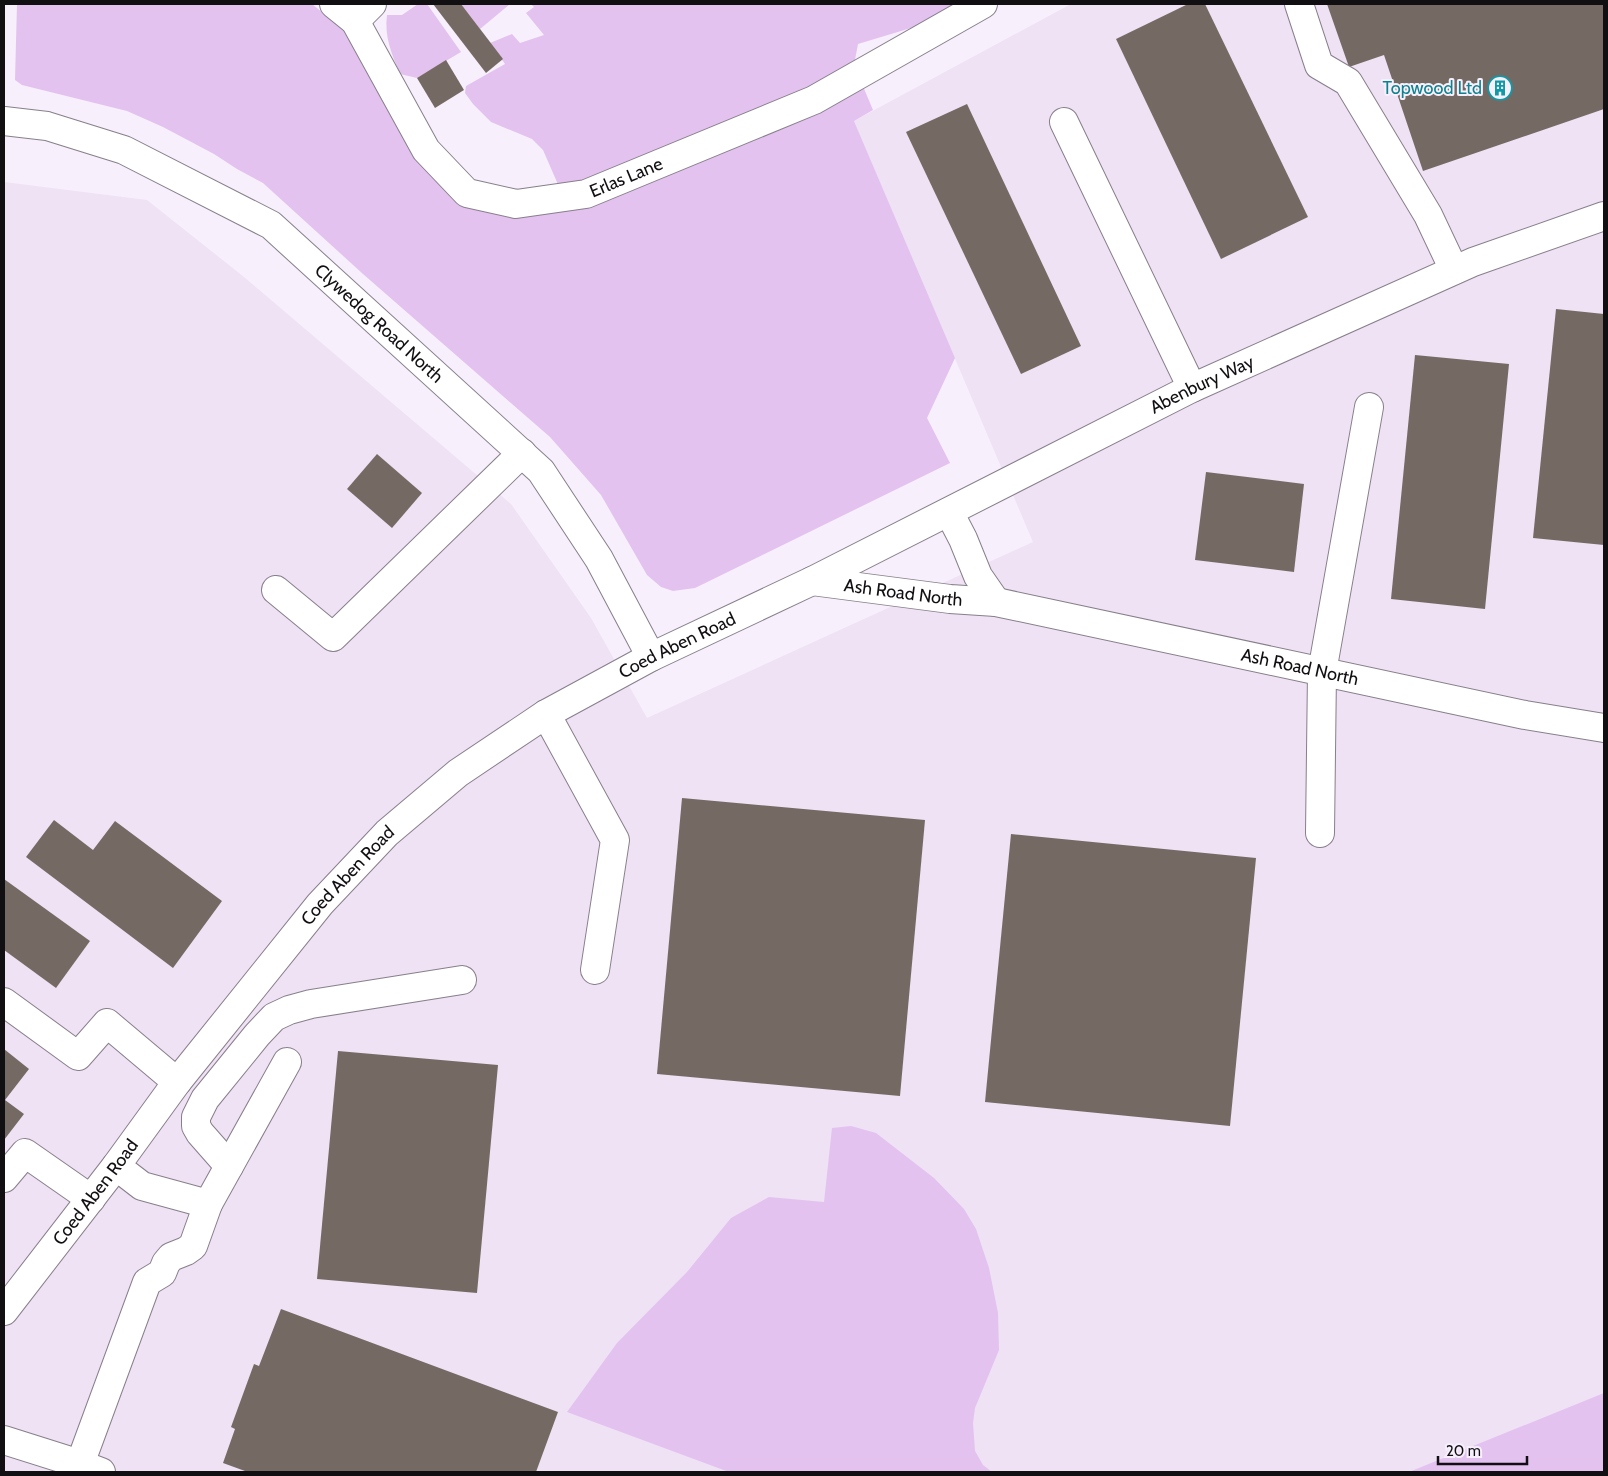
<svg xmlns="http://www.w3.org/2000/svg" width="1608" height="1476" font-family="Cabin,sans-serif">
<rect width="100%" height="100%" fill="#f7effb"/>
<polygon fill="#eee2f4" points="1071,4 1604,4 1604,1472 4,1472 4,182 147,200 244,277 511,504 591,618 647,718 1033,542 854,121"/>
<g fill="#e3c2f0">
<polygon points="17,4 312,4 344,30 416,155 463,205 518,214 587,207 691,160 676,141 639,161 598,179 560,189 543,150 532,139 491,122 473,104 465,93 466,86 505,64 490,43 512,34 520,43 544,35 526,13 534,7 531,4 965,4 934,21 858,44 854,65 873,110 854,121 955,358 927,418 950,463 695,588 673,591 661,587 647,575 601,495 550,437 363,274 263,183 237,169 214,154 163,127 127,111 22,85 15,80"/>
<path d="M 418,4 L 427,4 L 461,52 L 417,78 L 400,74 C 392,55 384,36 387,15 L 402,15 Z"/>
<polygon points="461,4 510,4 480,29"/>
<polygon points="851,1126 876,1133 934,1178 964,1209 976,1229 989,1268 998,1313 999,1350 975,1408 973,1423 975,1451 983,1465 992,1472 729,1472 567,1412 617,1343 687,1272 731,1218 769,1197 824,1202 832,1128"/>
<polygon points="1604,1393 1604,1472 1409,1472"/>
</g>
<g fill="#756a63">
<polygon points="433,4 461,4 503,59 486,73"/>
<polygon points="1188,4 1205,4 1308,217 1221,259 1116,39"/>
<polygon points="1327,4 1604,4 1604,109 1423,171 1384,55 1349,67"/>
<polygon points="446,60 464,90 435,108 417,78"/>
<polygon points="967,104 1081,346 1021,374 906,132"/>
<polygon points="1556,309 1604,314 1604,545 1533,538"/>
<polygon points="1415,355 1509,364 1485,609 1391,599"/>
<polygon points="377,454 422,493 392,528 347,489"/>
<polygon points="1206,472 1304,484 1294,572 1195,560"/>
<polygon points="682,798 925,820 900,1096 657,1074"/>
<polygon points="54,820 93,850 115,821 222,901 173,968 26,857"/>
<polygon points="1011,834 1256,858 1230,1126 985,1102"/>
<polygon points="4,879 90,941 56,988 4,950"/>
<polygon points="4,1049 29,1069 5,1100 24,1114 4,1140"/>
<polygon points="338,1051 498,1065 477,1293 317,1279"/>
<polygon points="281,1309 558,1412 536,1472 244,1472 245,1471 223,1463 235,1429 231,1427 254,1364 259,1366"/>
</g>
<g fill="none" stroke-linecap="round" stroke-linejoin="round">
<g stroke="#877f8a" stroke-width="30">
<g id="minor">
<path id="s1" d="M 334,4 L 355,21 L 426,150 L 467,193 L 516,204 L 586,194 L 814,100 L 983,4"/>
<polyline points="1299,4 1319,65 1348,82 1428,215 1454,270"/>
<polyline points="355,21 372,4"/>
<path id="s2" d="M 4,121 L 47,126 L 124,150 L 271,225 L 541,471 L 599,559 L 651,657"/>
<polyline points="1064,122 1192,388"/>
<polyline points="949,512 963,539 978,576 996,602"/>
<path id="s3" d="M 812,581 L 950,599 L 996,602 L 1525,715 L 1604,728"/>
<polyline points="276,590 333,637 522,453"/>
<polyline points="546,714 615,840 595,970"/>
<polyline points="1320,833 1322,672 1369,407"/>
<polyline points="4,1002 78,1056 107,1023 177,1082"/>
<polyline points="116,1166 142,1186 208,1204 287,1062"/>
<polyline points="229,1166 200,1133 196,1126 196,1117 205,1099 257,1035 274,1017 289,1010 311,1004 462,980"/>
<polyline points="4,1178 25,1153 91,1199"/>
<path id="s4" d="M 4,1311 L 116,1166 L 177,1082 L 320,904 L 387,833 L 458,773 L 546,714 L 651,657 L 812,581 L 1192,388 L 1473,262 L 1604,216"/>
<polyline points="4,1440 80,1464 101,1472"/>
<polyline points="80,1464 147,1282 162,1273 166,1263 171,1257 186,1251 193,1246 208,1204"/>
</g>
</g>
<use href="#minor" stroke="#fff" stroke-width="28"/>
</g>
<defs>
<g id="building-ring" transform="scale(1.25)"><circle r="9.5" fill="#f7effb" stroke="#0f9aa8" stroke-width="1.5"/><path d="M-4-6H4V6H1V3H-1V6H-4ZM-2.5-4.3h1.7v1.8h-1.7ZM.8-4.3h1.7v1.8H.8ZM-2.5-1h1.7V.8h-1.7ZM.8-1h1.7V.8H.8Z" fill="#0f9aa8"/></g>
</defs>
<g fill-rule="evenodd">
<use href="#building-ring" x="1500" y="88"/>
</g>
<g text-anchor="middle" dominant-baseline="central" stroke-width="4" stroke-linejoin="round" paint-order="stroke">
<g font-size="18" fill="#0d838f" stroke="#f7effb" text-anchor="end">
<text x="1482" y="88">Topwood Ltd</text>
</g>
<g font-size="18" fill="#120f13" stroke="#f7effb">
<text stroke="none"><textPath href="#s1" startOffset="398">Erlas Lane</textPath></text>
<text stroke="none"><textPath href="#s2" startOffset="435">Clywedog Road North</textPath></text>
<text stroke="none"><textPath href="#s4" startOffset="1546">Abenbury Way</textPath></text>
<text stroke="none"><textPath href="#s3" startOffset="92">Ash Road North</textPath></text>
<text stroke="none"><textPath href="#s4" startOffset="960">Coed Aben Road</textPath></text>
<text stroke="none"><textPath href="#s3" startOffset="496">Ash Road North</textPath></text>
<text stroke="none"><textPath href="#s4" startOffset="555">Coed Aben Road</textPath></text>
<text stroke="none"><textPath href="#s4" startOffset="150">Coed Aben Road</textPath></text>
</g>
</g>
<rect width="1608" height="1476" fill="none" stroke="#120f13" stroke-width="10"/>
<path d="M1438 1456v8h89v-8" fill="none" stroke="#120f13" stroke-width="2.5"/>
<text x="1446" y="1456" font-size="15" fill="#120f13" stroke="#f7effb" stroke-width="4" paint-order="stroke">20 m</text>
</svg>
